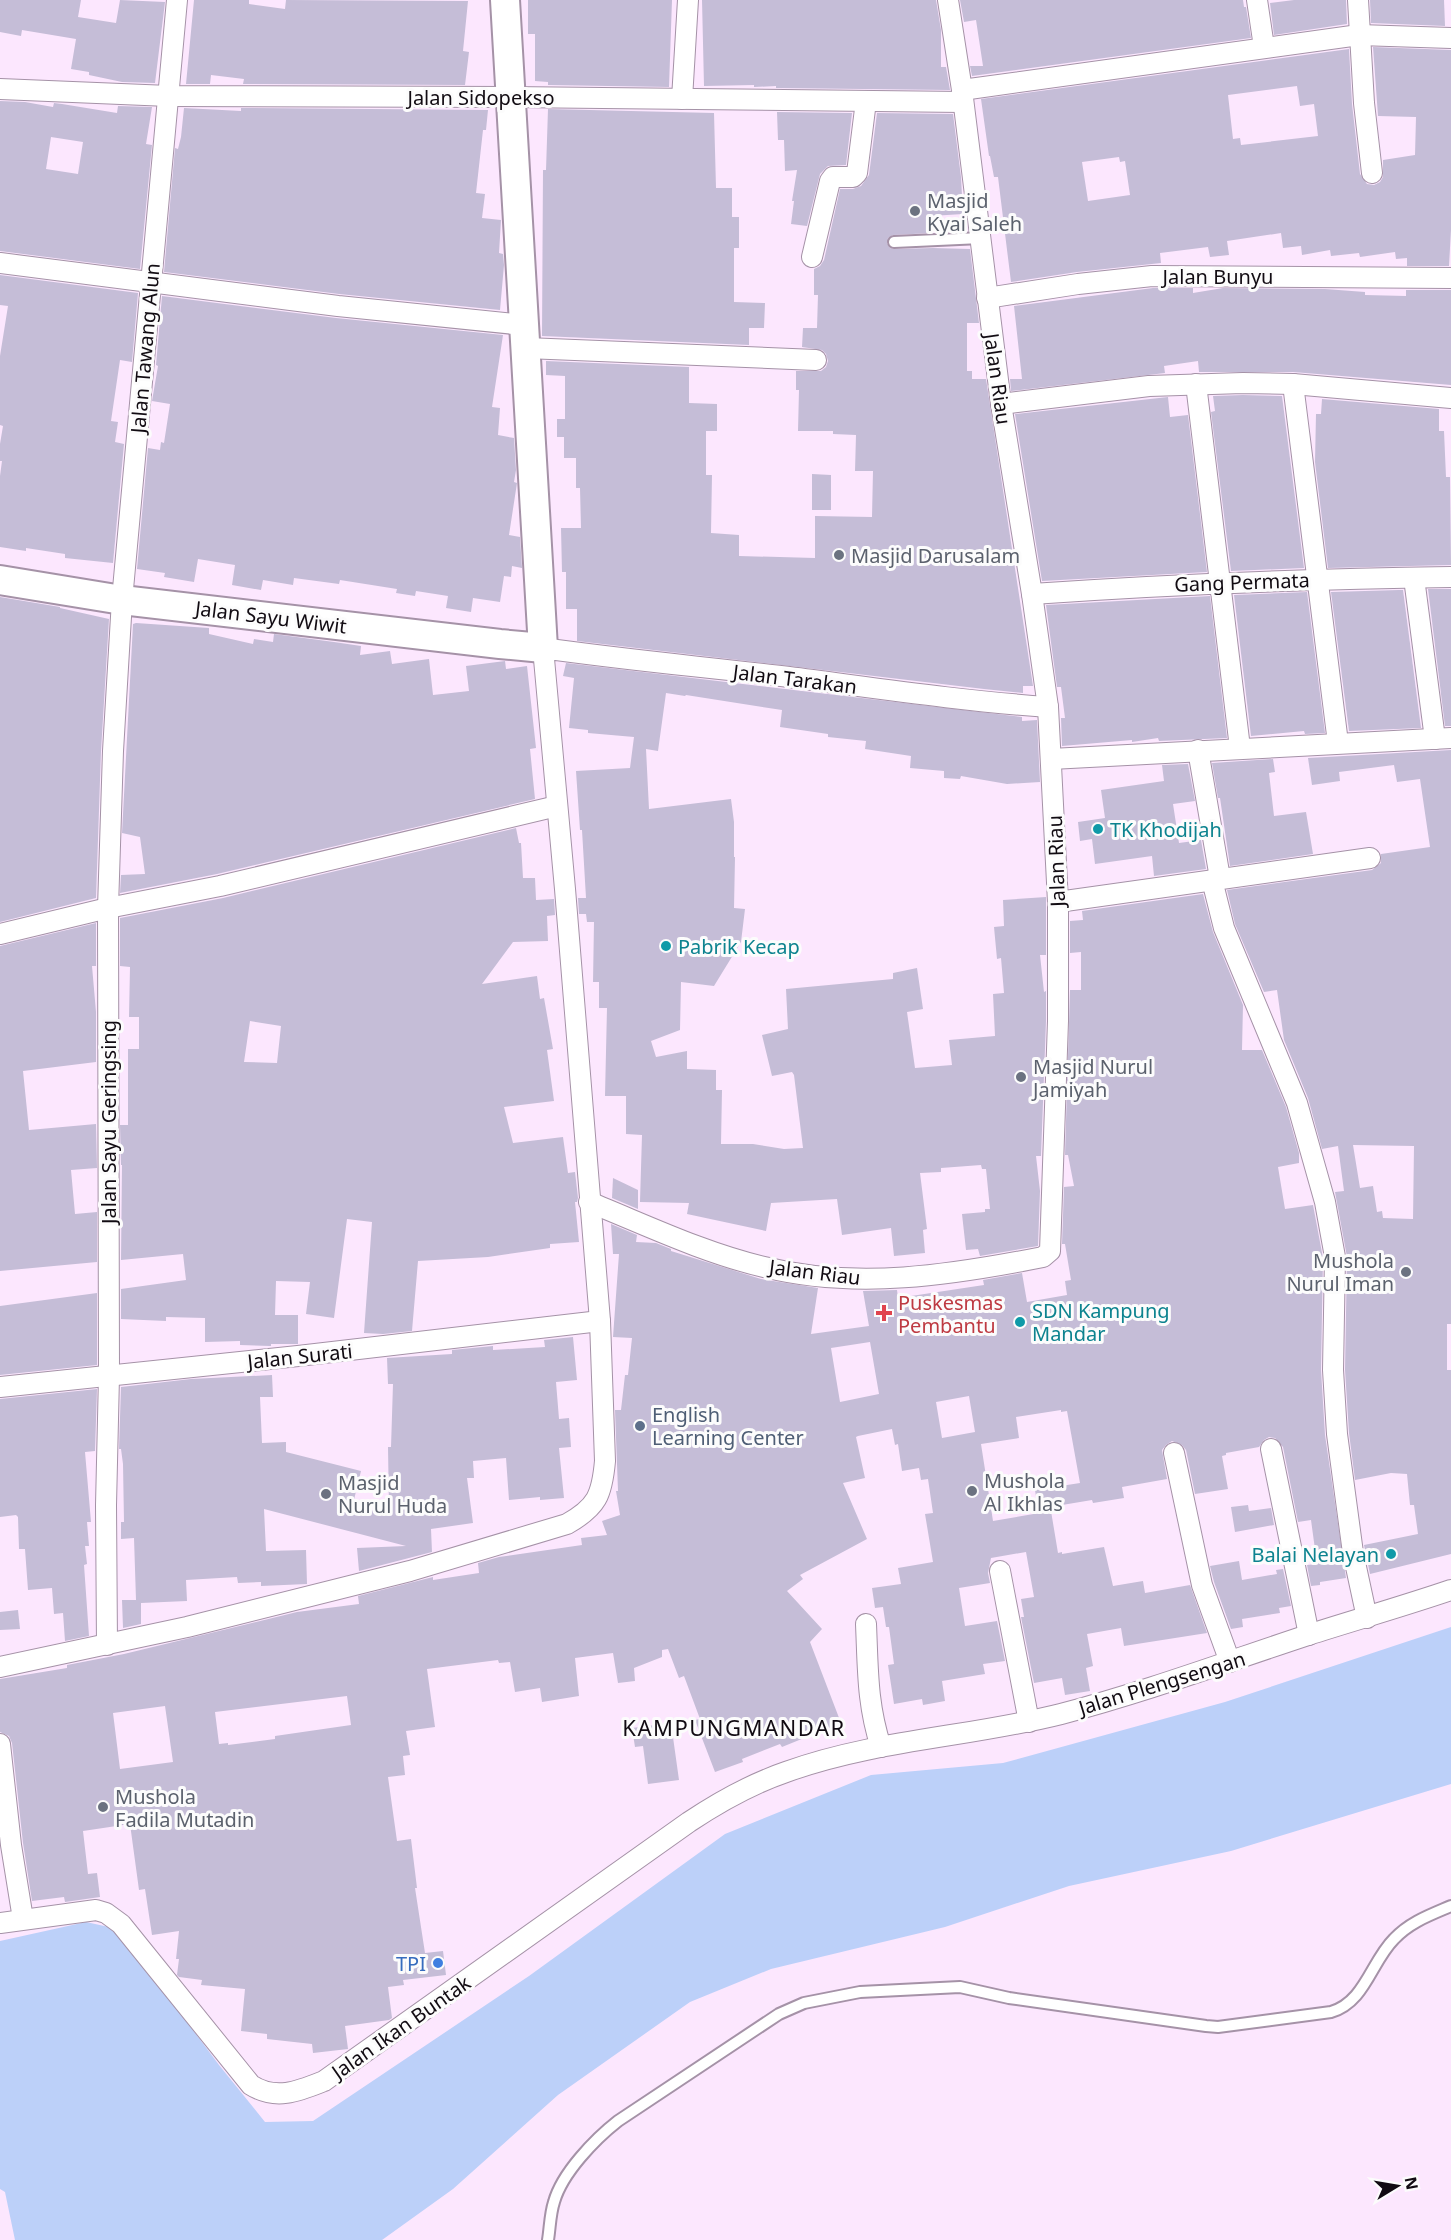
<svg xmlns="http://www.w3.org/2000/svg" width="1451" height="2240" font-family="'Noto Sans',sans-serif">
<rect width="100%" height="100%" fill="#fce7fe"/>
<polygon fill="#bcd0f9" points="1451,1627 1451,1784 1231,1851 1069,1886 945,1927 771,1969 690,2002 558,2095 453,2189 382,2240 15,2240 5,2192 0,2189 0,1941 86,1922 118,1929 219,2065 265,2122 313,2121 529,1976 725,1834 871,1775 1003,1763 1225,1702"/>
<g fill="#c5bdd7" fill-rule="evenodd">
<polygon points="0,0 81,0 78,17 116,23 120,0 165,2 155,83 122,82 89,75 89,72 71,69 76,39 22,30 21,36 0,32"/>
<polygon points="194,0 249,0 249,4 285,9 286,0 468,1 463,51 469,52 465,85 243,84 244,79 211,75 210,84 186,84"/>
<polygon points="528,0 672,0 669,87 548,85 548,82 535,81 535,34 528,34"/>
<polygon points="702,0 936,0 941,30 941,67 946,67 950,90 776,88 776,86 754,87 754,85 704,86"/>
<polygon points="960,0 1243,0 1244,7 1246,7 1251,38 972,76 970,66 983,66 976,20 964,22"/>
<polygon points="1294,0 1346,0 1347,24 1274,35 1270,3"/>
<polygon points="1370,0 1444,0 1445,26 1371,23"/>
<path d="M 1373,47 L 1451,50 L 1451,230 L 1449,266 L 1407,266 L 1407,258 L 1396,259 L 1395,252 L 1360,257 L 1359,253 L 1331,256 L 1330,250 L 1302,255 L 1301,246 L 1283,248 L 1281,233 L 1227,241 L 1229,255 L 1210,257 L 1208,247 L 1160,253 L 1161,263 L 1077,272 L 1011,282 L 998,177 L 994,177 L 990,156 L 989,156 L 981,99 L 1349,49 L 1352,104 L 1360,174 L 1367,184 L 1374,185 L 1380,182 L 1383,177 L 1383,160 L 1415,155 L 1416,117 L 1378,116 ZM 1297,86 L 1300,106 L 1314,104 L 1318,136 L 1241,145 L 1240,138 L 1233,139 L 1228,95 ZM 1119,157 L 1120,162 L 1125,161 L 1130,195 L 1088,201 L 1082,162 Z"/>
<path d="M 0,101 L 25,102 L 53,107 L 54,103 L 62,104 L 117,113 L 118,106 L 152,107 L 146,144 L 152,145 L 140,269 L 0,251 ZM 51,137 L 83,142 L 78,174 L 46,169 Z"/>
<polygon points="184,108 241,111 241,108 488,110 486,130 483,130 476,193 485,194 482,218 501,220 499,253 503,254 504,265 500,310 339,294 164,272 175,148 178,149 181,137"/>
<polygon points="548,109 714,113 716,188 732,188 732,217 739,217 739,248 734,248 734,302 765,303 764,328 749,328 749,345 542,336 543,170 546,170"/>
<polygon points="777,112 852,113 846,165 828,166 820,174 807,226 791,224 794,201 792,201 797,170 785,171 784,140 778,140"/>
<polygon points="877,113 953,114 961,177 963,214 931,216 932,233 893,235 888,238 887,243 890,248 894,249 933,248 970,249 979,323 967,323 967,371 972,371 972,379 986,379 1033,686 1023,686 1023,693 984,689 577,641 577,609 566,609 566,572 562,572 561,528 581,528 580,488 576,488 576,458 564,458 564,437 557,437 557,419 565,419 565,376 546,375 546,361 689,367 689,403 717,404 717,431 706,431 706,475 712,475 711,533 739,535 739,556 815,558 815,516 872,517 873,471 855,471 856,435 833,434 833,431 798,431 799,390 796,390 796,371 821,371 826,367 828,361 826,354 822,350 802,347 803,328 817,328 818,295 814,295 814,269 820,266 824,260 840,189 853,189 861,186 869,175"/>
<polygon points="0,275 138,293 132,362 120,360 111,421 118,422 115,442 124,444 113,563 65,558 65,554 26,548 26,551 0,547 0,476 2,461 0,461 0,444 3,426 0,425 0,356 8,306 0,305"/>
<polygon points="1153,288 1193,288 1193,293 1223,288 1325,289 1365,292 1365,295 1406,296 1406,290 1451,290 1451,385 1293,372 1199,372 1198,361 1164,366 1165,373 1011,391 1010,379 1022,379 1014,306"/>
<polygon points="162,296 336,318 503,335 492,407 500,408 498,435 514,438 516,470 514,482 517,483 509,535 520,537 522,568 512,566 511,577 504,576 500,602 473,598 471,612 446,608 448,596 416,591 415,596 396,593 397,589 340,580 339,584 294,578 293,585 263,580 261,590 232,585 235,565 198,559 194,582 164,577 165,573 137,569 148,448 160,450 161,442 164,443 170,404 152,401 158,366 156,365"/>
<polygon points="1243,395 1282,396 1304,568 1231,571 1211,412 1215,411 1213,396"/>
<polygon points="1168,397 1170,417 1188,415 1207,572 1042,581 1015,414"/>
<polygon points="1322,399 1439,409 1439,431 1444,431 1446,477 1450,477 1451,565 1328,568 1315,462 1316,414 1321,414"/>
<polygon points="812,474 831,475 831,510 812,510"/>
<polygon points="1428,589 1451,589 1451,726 1445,726"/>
<polygon points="1399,590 1403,590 1421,728 1349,731 1331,592"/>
<polygon points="1307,592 1325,733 1305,734 1304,731 1251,736 1234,595"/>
<polygon points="1210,596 1227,738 1159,741 1158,738 1132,742 1132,740 1062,746 1061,718 1065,718 1061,687 1057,687 1046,605"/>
<polygon points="0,597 60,607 60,608 109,619 101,751 96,898 0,922"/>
<polygon points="136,623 209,628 209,634 253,644 254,639 273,642 274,634 334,642 361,646 360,655 390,651 392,664 429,659 433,695 469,691 466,666 505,661 506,669 527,666 536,748 530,749 535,799 217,874 120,893 121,875 145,874 140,837 122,833 133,624"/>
<polygon points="566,663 1022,717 1022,721 1037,720 1040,782 1007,784 961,776 960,779 944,778 944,771 910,768 911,756 865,749 866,741 828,737 828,734 780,727 782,710 686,695 685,696 666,693 658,751 646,749 649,809 731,799 734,822 734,857 735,857 734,908 745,909 741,942 714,986 681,982 680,1030 651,1041 656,1057 687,1051 687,1069 716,1070 716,1090 722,1090 721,1144 753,1144 784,1149 803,1148 794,1075 792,1072 772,1076 762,1035 788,1029 786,989 893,979 893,973 917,968 923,1009 907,1012 915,1068 952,1065 949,1040 995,1036 993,994 1004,993 1001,958 997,959 994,927 1004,926 1003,900 1046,897 1046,955 1040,955 1044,992 1046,991 1046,1021 1041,1156 1036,1156 1040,1191 1038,1246 980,1256 978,1249 966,1250 962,1214 985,1212 985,1209 990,1209 986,1169 982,1169 981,1165 941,1168 941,1172 920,1173 927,1229 923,1230 925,1253 894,1256 891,1228 842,1235 837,1199 771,1203 766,1231 687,1214 689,1203 640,1202 642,1135 626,1134 626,1096 605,1096 607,1008 599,1008 599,982 593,982 594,922 587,922 586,914 579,914 578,898 586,898 582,830 580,830 576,771 630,768 634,737 588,733 588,730 569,728 574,678 563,676"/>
<path d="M 1451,750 L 1451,1324 L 1447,1324 L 1447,1370 L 1451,1370 L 1451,1554 L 1370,1574 L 1364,1545 L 1418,1534 L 1414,1505 L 1410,1505 L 1407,1474 L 1391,1473 L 1355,1480 L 1349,1433 L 1345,1370 L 1347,1257 L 1335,1192 L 1344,1191 L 1338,1146 L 1322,1149 L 1308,1098 L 1284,1040 L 1277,990 L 1264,992 L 1235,924 L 1227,890 L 1372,870 L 1381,863 L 1381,854 L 1430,847 L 1420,779 L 1397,782 L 1394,765 L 1339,772 L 1340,781 L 1312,785 L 1308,758 ZM 1353,1145 L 1414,1146 L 1413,1219 L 1383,1218 L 1382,1211 L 1377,1212 L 1373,1186 L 1360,1188 Z"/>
<polygon points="1273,759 1275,772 1269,773 1274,816 1306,812 1313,854 1230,866 1220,798 1218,798 1212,763"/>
<polygon points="1188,764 1195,801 1173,804 1179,843 1201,840 1206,869 1154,876 1152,856 1095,864 1092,839 1080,841 1078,822 1105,818 1101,790 1164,781 1162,765"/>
<path d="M 516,828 L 519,843 L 521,843 L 523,878 L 535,878 L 536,900 L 554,899 L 555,915 L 547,916 L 548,941 L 513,942 L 482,984 L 537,976 L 540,999 L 544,998 L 553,1049 L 547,1050 L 554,1101 L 504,1107 L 513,1143 L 563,1137 L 568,1173 L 575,1172 L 578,1198 L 577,1202 L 575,1202 L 579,1242 L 550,1244 L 550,1248 L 488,1257 L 418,1261 L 412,1331 L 383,1334 L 364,1333 L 372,1222 L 347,1219 L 334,1318 L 306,1314 L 310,1282 L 276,1281 L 275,1315 L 298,1315 L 298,1344 L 271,1344 L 271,1346 L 240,1345 L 240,1341 L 205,1342 L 205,1318 L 166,1317 L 166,1321 L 121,1319 L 121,1289 L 186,1280 L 183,1254 L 121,1260 L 122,1165 L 121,1165 L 120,1125 L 128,1125 L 128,1049 L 139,1049 L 139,1017 L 129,1017 L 130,967 L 120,966 L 120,918 L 223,898 ZM 250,1021 L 281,1026 L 277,1063 L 244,1062 Z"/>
<path d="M 1203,894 L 1213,932 L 1243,1005 L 1242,1050 L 1262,1050 L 1286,1107 L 1299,1153 L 1299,1163 L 1278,1167 L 1285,1209 L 1313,1205 L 1323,1258 L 1321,1370 L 1325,1435 L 1346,1578 L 1320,1582 L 1320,1585 L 1311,1586 L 1307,1565 L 1317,1564 L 1311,1520 L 1298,1522 L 1283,1447 L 1275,1438 L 1269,1437 L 1264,1440 L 1259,1447 L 1226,1453 L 1226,1455 L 1222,1456 L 1228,1489 L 1195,1494 L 1186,1450 L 1182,1445 L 1172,1441 L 1166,1445 L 1162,1450 L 1167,1479 L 1122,1487 L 1124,1498 L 1093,1503 L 1092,1500 L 1038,1509 L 1035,1490 L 1080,1483 L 1067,1411 L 1061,1412 L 1061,1410 L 1016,1417 L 1019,1438 L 981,1444 L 993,1521 L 1051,1511 L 1058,1553 L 1062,1552 L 1062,1554 L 1104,1547 L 1113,1586 L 1143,1581 L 1145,1593 L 1190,1585 L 1207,1633 L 1124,1646 L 1121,1628 L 1087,1634 L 1093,1666 L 1086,1668 L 1090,1691 L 1065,1695 L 1062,1678 L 1034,1683 L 1021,1617 L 1024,1617 L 1021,1599 L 1034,1597 L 1026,1552 L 991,1558 L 988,1573 L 990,1583 L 959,1588 L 965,1626 L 997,1621 L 1005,1661 L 983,1664 L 985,1674 L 942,1681 L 945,1701 L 923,1705 L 922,1699 L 894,1704 L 888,1665 L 894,1664 L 889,1627 L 886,1627 L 883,1607 L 875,1608 L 872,1588 L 901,1584 L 898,1568 L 933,1562 L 925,1514 L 933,1513 L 928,1479 L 921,1480 L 919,1468 L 902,1471 L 898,1444 L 895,1445 L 892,1429 L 858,1436 L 856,1437 L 865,1478 L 843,1483 L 867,1539 L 800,1575 L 803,1579 L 787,1591 L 822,1629 L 810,1642 L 841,1723 L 782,1747 L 780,1744 L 742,1759 L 743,1762 L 715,1772 L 695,1720 L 700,1719 L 684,1676 L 679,1678 L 668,1649 L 662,1650 L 662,1657 L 634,1668 L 635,1681 L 618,1683 L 613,1653 L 575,1658 L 579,1696 L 542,1702 L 540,1688 L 515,1692 L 510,1662 L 499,1663 L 498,1660 L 427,1669 L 435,1727 L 406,1731 L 410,1755 L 403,1756 L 405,1775 L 388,1777 L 397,1841 L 411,1839 L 417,1888 L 415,1888 L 425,1953 L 443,1951 L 446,1975 L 403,1980 L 404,1985 L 388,1987 L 392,2018 L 389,2020 L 345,2026 L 348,2049 L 313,2053 L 312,2044 L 267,2039 L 267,2034 L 241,2031 L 245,1989 L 201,1985 L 202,1980 L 179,1977 L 177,1975 L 179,1959 L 176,1959 L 179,1931 L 152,1935 L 145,1889 L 139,1890 L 130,1824 L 83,1831 L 88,1874 L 97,1873 L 100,1897 L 65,1902 L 64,1897 L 32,1901 L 23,1843 L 12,1743 L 9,1736 L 0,1732 L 0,1679 L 67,1668 L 67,1665 L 124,1654 L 297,1612 L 359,1604 L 358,1596 L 433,1577 L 433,1580 L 479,1573 L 478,1563 L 499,1557 L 582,1545 L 581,1538 L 607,1535 L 602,1521 L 620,1515 L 616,1491 L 618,1491 L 615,1410 L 621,1410 L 625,1375 L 628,1375 L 632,1338 L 613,1337 L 619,1254 L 613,1254 L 611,1224 L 637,1235 L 636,1242 L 656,1243 L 671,1249 L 671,1251 L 761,1279 L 818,1288 L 811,1334 L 869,1326 L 863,1291 L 897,1290 L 898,1298 L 984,1285 L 983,1280 L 1022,1273 L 1027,1302 L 1067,1295 L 1065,1281 L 1071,1280 L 1065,1244 L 1062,1244 L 1064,1187 L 1074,1186 L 1068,1155 L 1065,1155 L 1070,990 L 1081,990 L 1081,952 L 1070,953 L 1070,921 L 1083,920 L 1082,911 ZM 870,1342 L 879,1394 L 840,1402 L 831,1348 ZM 969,1396 L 975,1432 L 942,1438 L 936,1402 ZM 347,1696 L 351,1725 L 275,1736 L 275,1739 L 228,1745 L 228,1743 L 219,1744 L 215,1712 ZM 165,1706 L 173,1762 L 120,1769 L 113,1713 Z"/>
<polygon points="96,923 96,966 92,966 96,1012 96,1062 23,1071 29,1130 96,1124 97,1168 71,1170 75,1214 97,1212 97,1262 0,1271 0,946"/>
<polygon points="613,1178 638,1190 638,1209 612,1198"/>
<polygon points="97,1293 97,1365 0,1375 0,1306"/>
<polygon points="573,1337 577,1380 556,1382 559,1419 569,1418 571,1447 559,1448 564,1498 540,1500 540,1497 509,1500 506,1458 473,1461 474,1478 467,1478 473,1523 431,1529 432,1552 359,1571 357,1548 406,1546 264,1509 266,1551 306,1550 307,1584 261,1586 261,1582 238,1583 237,1577 186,1580 187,1601 141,1603 141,1624 123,1628 122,1600 136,1600 134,1538 121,1539 121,1522 124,1522 123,1464 121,1449 119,1449 121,1387 191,1379 272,1375 273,1397 260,1397 262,1443 286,1442 286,1452 361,1471 351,1512 389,1509 388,1447 391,1447 393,1384 388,1384 387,1358 452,1354 452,1350 493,1346 493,1350 545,1347 544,1340"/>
<polygon points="97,1389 95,1451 85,1452 91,1522 87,1522 89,1546 85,1546 87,1564 84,1565 89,1636 65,1641 63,1613 54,1614 52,1588 28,1590 25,1549 19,1549 18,1517 16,1515 0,1517 0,1399"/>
<polygon points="1248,1505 1249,1511 1271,1508 1274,1525 1235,1532 1231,1507"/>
<polygon points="1239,1561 1242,1580 1277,1574 1276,1570 1283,1569 1291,1606 1279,1608 1280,1613 1242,1619 1243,1627 1231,1629 1214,1582 1210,1566"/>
<polygon points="18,1610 20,1629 0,1630 0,1612"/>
<polygon points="671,1723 679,1780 648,1784 643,1746 635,1747 632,1728"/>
</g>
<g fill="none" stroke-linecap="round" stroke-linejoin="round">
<g stroke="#a592a7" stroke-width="14">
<g id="lane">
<polyline points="894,242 981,238"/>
<path d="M 548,2240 C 550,2228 550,2214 554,2202 C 562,2173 595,2139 618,2121 L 779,2014 L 804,2003 L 860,1992 L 960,1987 L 1009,1998 L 1206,2026 L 1218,2027 L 1331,2012 C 1365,2002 1371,1962 1394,1939 C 1410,1922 1430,1915 1451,1906"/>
</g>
</g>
<g stroke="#a592a7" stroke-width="22">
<g id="street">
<polyline points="1257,0 1264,47"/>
<polyline points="1358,0 1364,103 1372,173"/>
<polyline points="0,89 169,96 510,97 963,102"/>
<polyline points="962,90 1359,35 1451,38"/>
<polyline points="682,99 688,0"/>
<polyline points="812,257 830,181 833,177 853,177 857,173 866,101"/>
<polyline points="0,263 338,306 524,325"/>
<polyline points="987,298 1078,284 1152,276 1451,278"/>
<polyline points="526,348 816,360"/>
<polyline points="1196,384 1240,748"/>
<polyline points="1293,384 1338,743"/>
<polyline points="1001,404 1149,386 1243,383 1293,384 1451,398"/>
<polyline points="1414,578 1435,739"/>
<path d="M 1032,594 C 1172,584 1311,579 1451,577"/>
<polyline points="1198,750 1220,878"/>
<polyline points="1051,759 1451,738"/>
<polyline points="1212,880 1224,928 1297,1103 1325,1202 1335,1257 1333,1370 1337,1434 1353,1553 1367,1618"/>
<polyline points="1058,902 1370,858"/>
<polyline points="0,934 108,908 220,886 557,806"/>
<path d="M 589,1202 C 646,1225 704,1253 764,1267 C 856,1290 952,1275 1043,1257 L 1050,1251 L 1058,1021 L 1058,902 L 1048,707 L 1032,594 L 1001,404 L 962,90 L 948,0"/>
<polyline points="0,1387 298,1356 600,1321"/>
<polyline points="1271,1449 1309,1635"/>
<polyline points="1174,1453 1202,1585 1230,1662"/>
<polyline points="1000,1571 1029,1722"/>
<path d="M 866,1624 C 868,1669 867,1704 881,1747"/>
<polyline points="107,1645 106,1505 109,1376 108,908 113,751 122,600 177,0"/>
<path d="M 0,1667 L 187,1627 L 410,1571 L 567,1524 C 597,1507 602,1495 605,1461 L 600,1321 L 565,889 L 543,648 C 625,660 707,667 789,677 C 875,688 961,701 1048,707"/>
<polyline points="0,1744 11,1845 23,1919"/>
<path d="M 0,1923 L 96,1910 L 106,1913 L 121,1924 L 251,2085 C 276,2101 299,2091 324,2081 L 689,1822 C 719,1802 751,1784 786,1772 C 874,1740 970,1737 1061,1714 C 1145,1692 1226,1662 1308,1635 C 1355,1620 1404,1606 1451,1590"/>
</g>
</g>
<g stroke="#a592a7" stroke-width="32">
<polyline id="secondary" points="0,580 122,600 500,644 543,648 505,0"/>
</g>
<use href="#lane" stroke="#fff" stroke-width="10"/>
<use href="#street" stroke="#fff" stroke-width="20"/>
<use href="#secondary" stroke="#fff" stroke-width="28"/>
</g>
<g fill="#6b7280" stroke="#fcfcfc" stroke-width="2">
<circle cx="915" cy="211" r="6"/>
<circle cx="839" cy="555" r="6"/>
<circle cx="1021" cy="1077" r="6"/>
<circle cx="1406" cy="1272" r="6"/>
<circle cx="972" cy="1491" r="6"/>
<circle cx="326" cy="1494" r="6"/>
<circle cx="103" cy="1807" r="6"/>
</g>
<g fill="#0f9aa8" stroke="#fcfcfc" stroke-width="2">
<circle cx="1098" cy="829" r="6"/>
<circle cx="666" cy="946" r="6"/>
<circle cx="1020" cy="1322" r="6"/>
<circle cx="1391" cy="1554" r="6"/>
</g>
<path fill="#e0444e" stroke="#fcfcfc" stroke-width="2" d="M881 1304h6v6h6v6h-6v6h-6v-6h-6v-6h6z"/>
<circle fill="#5c6f8a" stroke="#fcfcfc" stroke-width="2" cx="640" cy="1426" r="6"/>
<circle fill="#3f7fe0" stroke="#fcfcfc" stroke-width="2" cx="438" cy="1963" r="6"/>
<g text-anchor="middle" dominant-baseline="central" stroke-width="6" stroke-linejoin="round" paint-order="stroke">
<g font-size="20" fill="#110b12" stroke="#fcfcfc">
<text x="481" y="97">Jalan Sidopekso</text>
<text x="1218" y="276">Jalan Bunyu</text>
<text transform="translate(145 348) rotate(-85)">Jalan Tawang Alun</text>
<text transform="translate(998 379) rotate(82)">Jalan Riau</text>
<text transform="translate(1242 582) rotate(-2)">Gang Permata</text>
<text transform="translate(271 617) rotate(7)">Jalan Sayu Wiwit</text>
<text transform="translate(795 679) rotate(7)">Jalan Tarakan</text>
<text transform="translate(1056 861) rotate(-92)">Jalan Riau</text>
<text transform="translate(108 1122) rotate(-90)">Jalan Sayu Geringsing</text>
<text transform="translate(815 1272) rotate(7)">Jalan Riau</text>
<text transform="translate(300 1356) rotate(-6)">Jalan Surati</text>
<text transform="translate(1162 1683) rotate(-17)">Jalan Plengsengan</text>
<text transform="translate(401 2027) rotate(-35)">Jalan Ikan Buntak</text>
</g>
<g font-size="20" fill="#5b616d" stroke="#fcfcfc" text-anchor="start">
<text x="927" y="200">Masjid<tspan x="927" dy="23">Kyai Saleh</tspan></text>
<text x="851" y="555">Masjid Darusalam</text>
<text x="1033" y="1066">Masjid Nurul<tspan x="1033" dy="23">Jamiyah</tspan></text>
<text x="1394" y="1260" text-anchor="end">Mushola<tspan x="1394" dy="23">Nurul Iman</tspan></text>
<text x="984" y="1480">Mushola<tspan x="984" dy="23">Al Ikhlas</tspan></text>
<text x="338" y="1482">Masjid<tspan x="338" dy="23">Nurul Huda</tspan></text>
<text x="115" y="1796">Mushola<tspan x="115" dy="23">Fadila Mutadin</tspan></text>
</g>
<g font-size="20" fill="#0d838f" stroke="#fcfcfc" text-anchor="start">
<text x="1110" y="829">TK Khodijah</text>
<text x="678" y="946">Pabrik Kecap</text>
<text x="1032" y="1310">SDN Kampung<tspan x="1032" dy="23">Mandar</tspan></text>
<text x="1379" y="1554" text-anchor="end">Balai Nelayan</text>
</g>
<g font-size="20" fill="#be3a42" stroke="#fcfcfc" text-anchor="start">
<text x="898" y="1302">Puskesmas<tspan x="898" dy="23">Pembantu</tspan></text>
</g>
<g font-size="20" fill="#4e5e75" stroke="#fcfcfc" text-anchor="start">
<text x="652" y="1414">English<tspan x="652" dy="23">Learning Center</tspan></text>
</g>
<g font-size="20" fill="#366cbe" stroke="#fcfcfc" text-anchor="end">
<text x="426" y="1963">TPI</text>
</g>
<g font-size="22" letter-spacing="1.5" fill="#110b12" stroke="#fcfcfc">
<text x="734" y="1727">KAMPUNGMANDAR</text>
</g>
</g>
<g transform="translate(1397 2186) rotate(79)" stroke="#fcfcfc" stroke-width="4.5" paint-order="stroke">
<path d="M0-4.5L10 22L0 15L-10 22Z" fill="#110b12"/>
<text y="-9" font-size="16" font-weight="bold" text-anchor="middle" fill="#110b12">N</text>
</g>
</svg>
